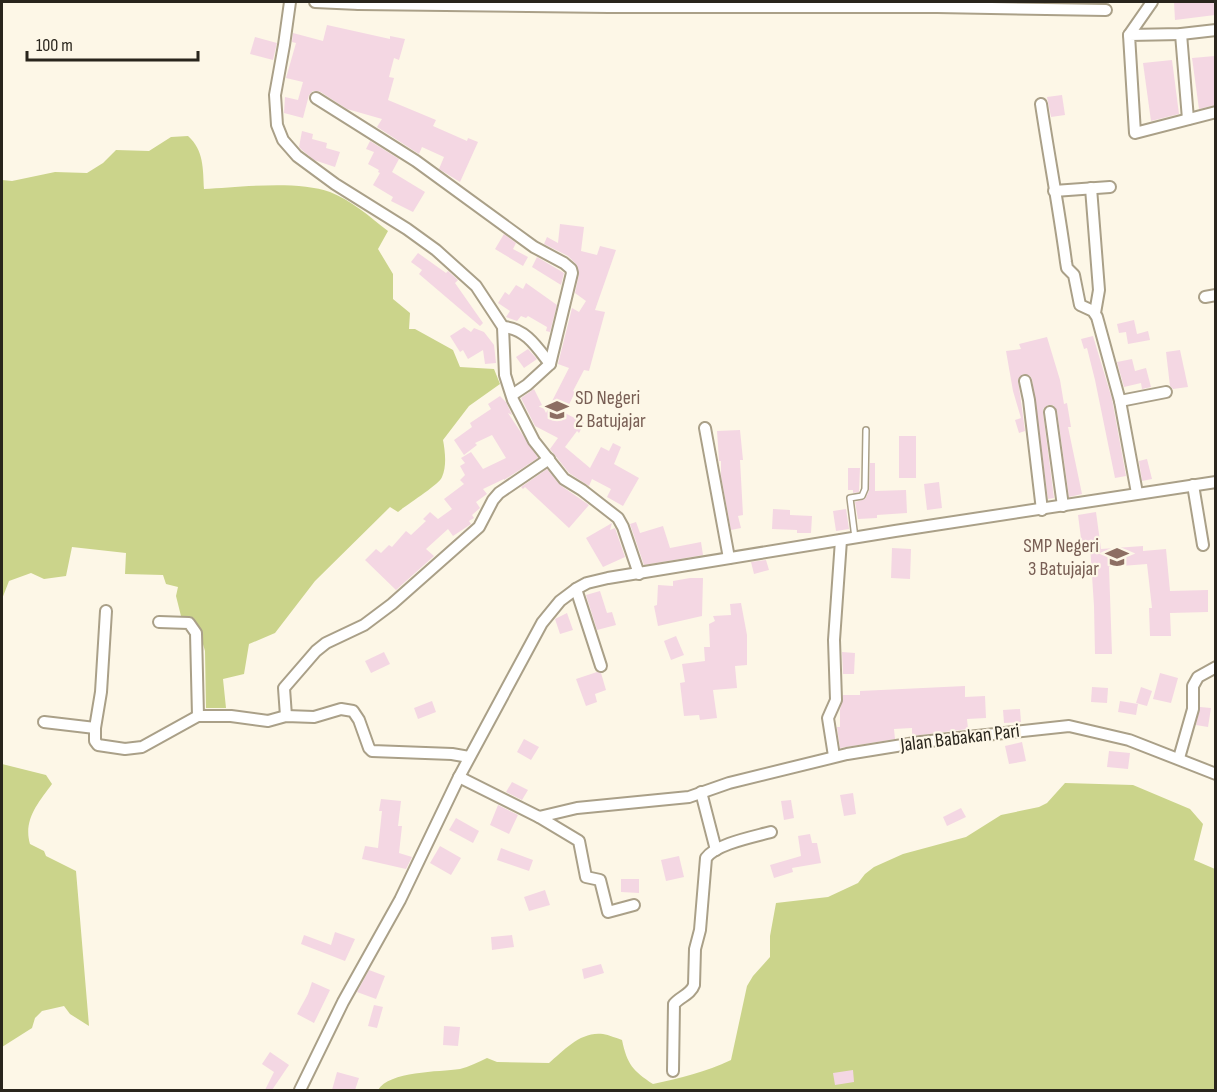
<svg xmlns="http://www.w3.org/2000/svg" width="1217" height="1092" font-family="'Sofia Sans Condensed',sans-serif">
<rect width="100%" height="100%" fill="#fdf7e7"/>
<g fill="#cbd48b">
<path d="M 188,136 C 204,150 203,169 204,189 C 239,187 298,180 330,192 C 351,200 370,217 388,231 L 378,249 L 393,274 L 393,299 L 410,313 L 409,329 L 415,329 L 453,350 L 460,367 L 494,369 L 500,384 L 469,406 L 443,440 C 445,451 447,466 442,477 C 440,484 406,505 398,512 L 390,507 L 315,581 L 275,633 L 249,644 L 244,674 L 223,679 L 226,708 L 206,708 L 205,651 L 197,624 L 181,616 L 176,596 L 178,587 L 166,584 L 163,575 L 125,574 L 126,553 L 72,547 L 66,576 L 44,579 L 31,573 L 9,581 L 2,599 L 2,180 L 12,181 L 55,172 L 87,173 L 103,163 L 116,150 L 149,151 L 171,137 Z"/>
<path d="M 2,764 L 46,775 L 52,784 C 38,803 23,820 30,844 L 44,851 L 46,856 L 76,871 L 89,1026 L 70,1014 L 64,1006 L 42,1011 L 35,1018 L 32,1028 L 2,1047 Z"/>
<path d="M 1065,783 L 1133,785 L 1190,809 L 1203,824 L 1194,860 L 1215,869 L 1215,1090 L 378,1090 C 389,1071 439,1072 460,1069 C 469,1067 478,1062 487,1058 L 497,1062 L 549,1063 C 564,1050 581,1031 603,1034 C 609,1035 616,1038 622,1040 C 627,1064 633,1071 653,1084 C 680,1078 706,1072 731,1060 L 747,986 L 753,976 L 770,957 L 770,936 L 776,903 L 828,897 L 858,883 L 865,874 L 874,867 L 903,854 L 966,837 L 1001,815 L 1039,807 L 1047,803 Z"/>
</g>
<g fill="#f4d7e3">
<polygon points="1174,2 1215,3 1215,15 1175,20"/>
<polygon points="327,25 390,39 390,36 405,39 399,60 394,58 389,77 394,78 388,100 436,120 433,126 467,141 468,138 478,142 460,182 439,169 444,157 422,147 419,154 377,127 382,119 347,109 319,91 313,91 309,95 303,118 284,113 285,97 298,100 303,82 286,78 296,43 292,42 293,33 323,41"/>
<polygon points="255,37 277,43 273,60 250,54"/>
<polygon points="1215,56 1215,105 1199,109 1192,58"/>
<polygon points="1172,60 1179,114 1151,121 1143,63"/>
<polygon points="1062,95 1065,115 1051,117 1047,97"/>
<polygon points="302,131 313,134 312,139 327,143 326,148 340,152 335,167 314,160 302,150 299,147"/>
<polygon points="370,141 399,159 392,172 425,192 413,212 391,201 393,197 373,185 380,173 378,172 379,170 368,164 374,152 366,149"/>
<polygon points="560,224 584,227 581,251 597,255 600,246 616,250 595,310 605,312 589,371 584,370 573,391 575,392 565,413 584,423 579,433 577,431 565,447 590,468 601,447 609,451 613,443 621,447 614,464 639,478 623,506 607,497 611,489 592,479 589,486 569,473 550,449 558,438 535,426 521,398 534,389 546,413 569,368 558,364 572,308 579,312 586,301 575,293 579,274 576,264 568,256 544,244 547,237 558,243"/>
<polygon points="504,234 516,243 513,249 528,257 523,266 495,249"/>
<polygon points="418,253 446,273 448,271 458,280 455,283 483,323 480,326 419,274 422,270 411,262"/>
<polygon points="537,257 564,273 561,285 532,267"/>
<polygon points="526,283 557,305 550,332 546,331 547,327 528,316 526,318 521,316 517,321 506,317 510,311 498,303 505,292 509,295 516,285 523,289"/>
<polygon points="1134,320 1137,334 1148,331 1150,340 1128,344 1126,332 1119,333 1117,324"/>
<polygon points="464,327 471,332 474,328 484,332 494,345 496,363 485,364 483,350 468,359 463,350 460,352 450,336"/>
<polygon points="1093,336 1112,399 1126,476 1115,478 1095,380 1087,348 1084,349 1081,339"/>
<polygon points="1047,337 1060,380 1064,404 1067,403 1071,427 1068,427 1082,494 1069,497 1057,411 1053,405 1048,405 1043,409 1043,413 1054,498 1048,499 1032,379 1030,376 1024,374 1018,379 1025,431 1019,433 1015,420 1021,418 1013,391 1006,351 1021,349 1019,344"/>
<polygon points="528,349 537,359 524,368 516,357"/>
<polygon points="1180,350 1188,387 1173,389 1170,386 1166,352"/>
<polygon points="1132,359 1135,371 1146,368 1151,387 1142,389 1141,383 1124,387 1117,362"/>
<polygon points="500,396 506,402 512,415 508,413 538,458 504,480 504,479 483,489 487,494 476,502 480,508 472,515 474,518 469,521 471,524 453,536 448,529 426,549 434,556 396,590 365,560 376,549 381,553 389,545 392,547 406,531 411,535 426,521 423,519 430,512 438,519 452,509 444,499 464,484 460,480 465,475 460,466 465,463 461,458 471,452 483,469 506,458 492,435 475,443 477,445 464,455 454,440 472,427 470,423 491,409 488,404"/>
<polygon points="740,430 743,460 740,460 743,515 738,516 741,528 731,530 721,476 721,461 719,461 717,431"/>
<rect x="899" y="436" width="17" height="42"/>
<polygon points="1147,459 1152,479 1142,481 1139,461"/>
<polygon points="870,463 875,463 875,491 906,490 907,513 877,515 877,518 858,519 855,502 865,499 869,491"/>
<polygon points="848,468 860,468 859,492 853,493 853,490 848,490"/>
<polygon points="547,469 560,485 589,505 569,528 525,487 523,489 521,487"/>
<polygon points="939,482 942,508 927,510 924,484"/>
<polygon points="773,509 790,510 790,515 812,516 811,533 797,533 797,530 772,529"/>
<polygon points="846,509 849,529 836,531 833,511"/>
<polygon points="1096,512 1101,549 1143,546 1143,551 1166,549 1170,591 1208,590 1208,612 1170,613 1171,636 1150,636 1149,608 1152,608 1147,564 1109,567 1112,654 1095,654 1094,606 1090,545 1082,546 1078,515"/>
<polygon points="636,522 640,533 663,526 670,548 701,542 703,555 644,565 630,524"/>
<polygon points="612,523 610,530 615,528 625,557 603,567 586,538"/>
<polygon points="892,548 911,549 910,579 891,578"/>
<polygon points="766,560 769,570 754,574 751,562"/>
<polygon points="690,578 703,578 702,616 658,626 654,606 657,605 658,585 673,586 673,581"/>
<polygon points="600,591 607,613 612,612 616,625 597,630 586,595"/>
<polygon points="741,603 747,635 747,665 735,666 737,688 713,690 717,718 700,720 699,715 684,716 680,683 685,682 682,664 705,661 704,647 710,647 709,624 715,621 713,616 731,615 730,604"/>
<polygon points="567,613 573,630 560,634 555,619"/>
<polygon points="676,636 684,655 671,660 664,641"/>
<polygon points="384,652 390,664 371,673 365,661"/>
<polygon points="842,652 855,653 854,674 843,674"/>
<polygon points="597,672 601,673 606,690 595,694 597,702 586,706 576,679"/>
<polygon points="1160,673 1178,678 1171,703 1153,699"/>
<polygon points="965,686 965,697 985,696 986,718 967,719 968,729 912,736 912,728 894,729 895,739 840,748 837,727 840,727 840,710 843,695 860,695 860,691"/>
<polygon points="1092,687 1108,688 1107,703 1091,702"/>
<polygon points="1141,687 1152,691 1147,706 1136,703"/>
<polygon points="432,701 436,712 418,719 414,708"/>
<polygon points="1120,701 1138,704 1136,715 1118,712"/>
<polygon points="1200,707 1211,708 1208,727 1196,725"/>
<polygon points="1020,709 1021,722 1004,723 1003,710"/>
<polygon points="524,739 539,747 531,760 517,752"/>
<polygon points="1022,742 1026,761 1009,764 1005,746"/>
<polygon points="1109,751 1130,753 1128,769 1107,767"/>
<polygon points="512,782 528,790 522,800 506,792"/>
<polygon points="853,793 856,814 844,816 840,795"/>
<polygon points="381,799 401,801 398,826 402,826 399,853 412,857 406,869 362,859 365,846 378,848 382,811 379,811"/>
<polygon points="791,800 794,818 784,820 781,801"/>
<polygon points="498,805 518,815 509,834 490,825"/>
<polygon points="961,808 966,817 947,826 943,817"/>
<polygon points="456,818 479,831 473,843 449,830"/>
<polygon points="810,834 812,843 817,843 821,863 792,868 793,872 774,878 770,865 801,856 798,836"/>
<polygon points="440,846 461,858 451,875 430,863"/>
<polygon points="501,848 533,860 529,871 497,860"/>
<polygon points="679,856 684,877 666,881 661,860"/>
<polygon points="621,879 639,879 639,893 621,892"/>
<polygon points="545,890 550,905 529,911 524,897"/>
<polygon points="335,932 355,939 345,961 301,944 304,935 331,945"/>
<polygon points="512,935 514,947 492,950 491,937"/>
<polygon points="601,964 604,973 584,979 582,969"/>
<polygon points="369,970 385,976 376,999 357,992"/>
<polygon points="312,982 330,990 314,1023 297,1014 308,994"/>
<polygon points="374,1005 383,1007 377,1028 368,1026"/>
<polygon points="444,1026 460,1027 458,1046 443,1045"/>
<polygon points="270,1052 289,1065 272,1090 265,1090 274,1072 262,1064"/>
<polygon points="853,1070 854,1082 835,1085 833,1073"/>
<polygon points="337,1072 359,1078 355,1090 332,1090"/>
</g>
<g fill="none" stroke-linecap="round" stroke-linejoin="round">
<g stroke="#aaa088" stroke-width="8">
<polyline id="lane" points="855,538 850,498 862,496 865,489 866,430"/>
</g>
<g stroke="#aaa088" stroke-width="14">
<g id="street">
<polyline points="290,2 284,45 275,95 277,125 283,140 297,156 335,184 407,229 436,250 476,286 503,327 505,375 513,400 534,441 564,479 582,490 618,518 623,527 639,574"/>
<polyline points="315,2 359,4"/>
<polyline points="360,2 359,4 609,7"/>
<polyline points="609,2 609,7 937,7 1106,10"/>
<polyline points="1216,30 1181,34 1129,35 1135,133 1216,112"/>
<polyline points="1181,34 1188,119"/>
<polyline points="1129,35 1152,2"/>
<polyline points="316,98 416,161 534,247 564,263 571,269 572,273 550,364 527,385 512,395"/>
<path d="M 1041,104 C 1049,157 1059,209 1066,262 L 1067,268 L 1074,275 L 1080,305 L 1093,311 L 1097,317 L 1120,401 L 1137,493"/>
<polyline points="1091,188 1099,290 1095,313"/>
<polyline points="1054,191 1110,187"/>
<polyline points="1205,297 1216,295"/>
<path d="M 503,327 C 525,328 537,347 550,364"/>
<polyline points="1025,381 1029,400 1042,510"/>
<polyline points="1120,401 1166,392"/>
<polyline points="1050,412 1063,506"/>
<polyline points="705,428 729,558"/>
<polyline points="1193,485 1203,545"/>
<polyline points="576,589 601,666"/>
<polyline points="106,611 101,692 95,728 95,741 98,745 125,749 142,747 198,716 231,716 268,721 286,716 314,717 341,709 353,711 359,720 369,748 372,751 452,754 469,757"/>
<polyline points="159,622 189,623 196,633 198,716"/>
<polyline points="286,716 284,688 316,651 326,643 364,625 392,604 479,527 493,500 499,493 549,459"/>
<polyline points="44,722 95,728"/>
<polyline points="834,756 828,718 836,700 834,640 841,540"/>
<polyline points="1179,758 1193,709 1193,686 1198,677 1216,667"/>
<polyline points="459,777 539,817 577,808 689,797 729,783 847,754 921,742 1069,726 1129,740 1216,774"/>
<polyline points="701,792 716,850"/>
<polyline points="539,817 579,841 586,877 600,880 608,912 634,905"/>
<path d="M 673,1071 L 674,1004 C 680,997 691,994 694,985 L 695,949 L 700,930 L 706,858 C 716,844 753,837 771,832"/>
<polyline points="300,1090 343,1002 400,900 459,777 542,623 560,601 576,589 587,583 608,578 895,531 1216,482"/>
</g>
</g>
<use href="#lane" stroke="#fff" stroke-width="5"/>
<use href="#street" stroke="#fff" stroke-width="10"/>
</g>
<defs>
<g id="school-bare" transform="scale(1.8)"><path d="M0-5L7-2L0 1L-7-2ZM-4 1L0 2.5L4 1V4Q0 6-4 4Z" fill="#8d6e63" stroke="#fdf7e7" stroke-width="2.5" paint-order="stroke"/></g>
</defs>
<g fill-rule="evenodd">
<use href="#school-bare" x="557" y="410"/>
<use href="#school-bare" x="1117" y="557"/>
</g>
<g text-anchor="middle" dominant-baseline="central" stroke-width="4.5" stroke-linejoin="round" paint-order="stroke">
<g font-size="20" fill="#785e54" stroke="#fdf7e7" text-anchor="start">
<text x="575" y="398">SD Negeri<tspan x="575" dy="23">2 Batujajar</tspan></text>
<text x="1099" y="546" text-anchor="end">SMP Negeri<tspan x="1099" dy="23">3 Batujajar</tspan></text>
</g>
<g font-size="20" fill="#29251c" stroke="#fdf7e7">
<text transform="translate(960 738) rotate(-7)">Jalan Babakan Pari</text>
</g>
</g>
<rect width="1217" height="1092" fill="none" stroke="#29251c" stroke-width="6"/>
<path d="M27 51v9h171v-9" fill="none" stroke="#29251c" stroke-width="3"/>
<text x="36" y="51" font-size="18" fill="#29251c" stroke="#fdf7e7" stroke-width="4.5" paint-order="stroke">100 m</text>
</svg>
